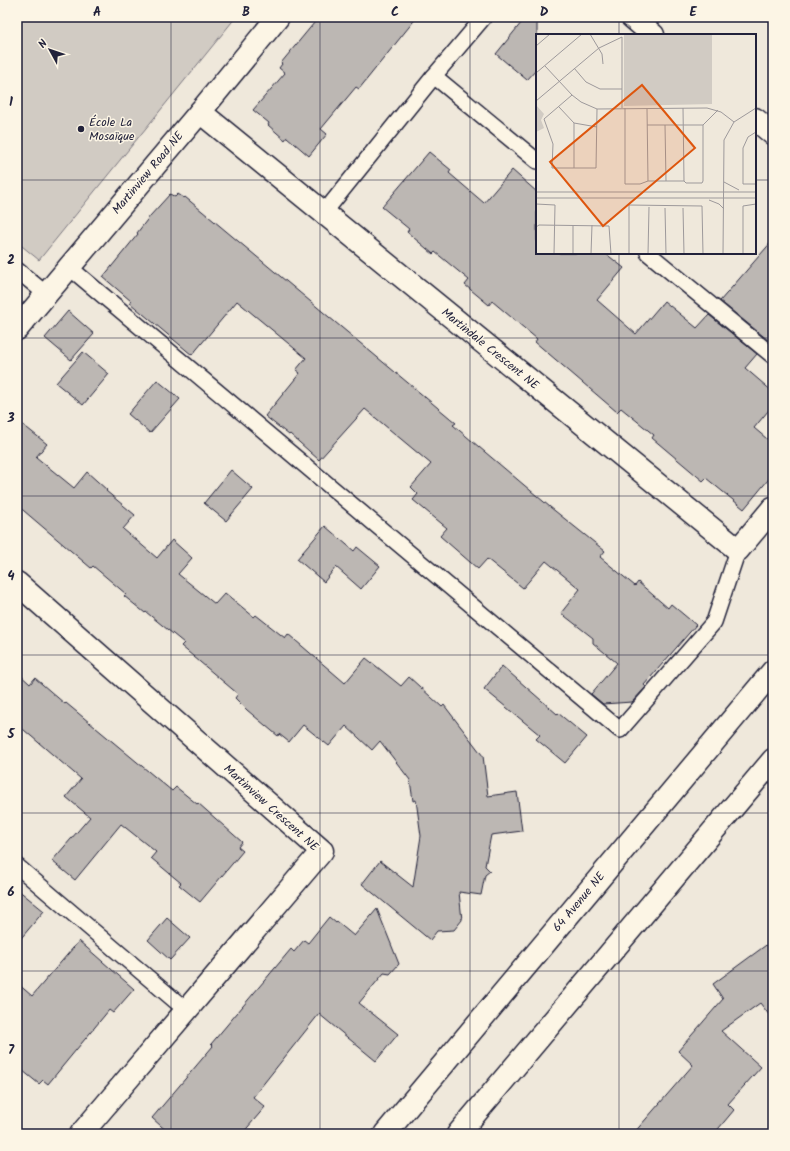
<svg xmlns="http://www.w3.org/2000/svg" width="790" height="1151" font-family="Kalam,sans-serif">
<rect width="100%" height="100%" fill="#efe8db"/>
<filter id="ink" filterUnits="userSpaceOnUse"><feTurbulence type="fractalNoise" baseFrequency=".025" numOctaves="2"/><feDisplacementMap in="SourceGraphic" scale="8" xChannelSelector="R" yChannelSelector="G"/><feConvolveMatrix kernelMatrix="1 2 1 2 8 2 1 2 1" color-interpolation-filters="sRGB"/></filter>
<g filter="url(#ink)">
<polygon fill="#d1cbc3" stroke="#7a767f" points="17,17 236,17 39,260 17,242"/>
<g fill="#bcb7b3" stroke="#22223b">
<polygon points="319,17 417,17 359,89 356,87 321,129 327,134 309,156 287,137 285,140 268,125 269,123 253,110 285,73 279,68 282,64 281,63"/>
<polygon points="526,17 537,17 537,69 527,80 496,54"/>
<polygon points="429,152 451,170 449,173 484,203 512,170 537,192 537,253 605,253 624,268 597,300 636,334 664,301 697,328 709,315 757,354 745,368 773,392 773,405 754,428 773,444 773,474 744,509 706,478 703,481 652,438 654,435 621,408 617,412 535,342 537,339 492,301 489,305 465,285 469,280 435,252 433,254 407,232 409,229 382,207"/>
<polygon points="170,194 175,197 178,194 184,198 185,197 208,216 456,423 453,425 550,507 605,551 600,557 635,586 638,582 668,608 671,604 696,625 644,685 646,687 632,702 603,704 591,694 617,663 593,643 593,638 561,613 580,589 546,561 523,588 487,559 478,569 440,536 447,528 413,500 418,494 411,487 431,464 365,409 319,460 290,434 289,435 265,416 300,373 296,370 306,358 237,301 192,355 130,303 131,301 103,277 138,234 137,233 150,216"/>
<polygon points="773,240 773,335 768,340 720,301"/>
<polygon points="68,311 94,334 71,360 45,338"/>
<polygon points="83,352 109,374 83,405 56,383"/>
<polygon points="157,380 180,399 150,433 128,414"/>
<polygon points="17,420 47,444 36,457 74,488 87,472 107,490 106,491 135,515 123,529 157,558 172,540 192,558 178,574 215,604 225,593 254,617 256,615 285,638 288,634 345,683 366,658 401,686 409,677 442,707 444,705 483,756 488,796 517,792 522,831 491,835 485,866 490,871 485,875 481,895 459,892 462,920 454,930 437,931 430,940 362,884 380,861 413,887 421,836 416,800 413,801 410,780 380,741 372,750 346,726 329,746 303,725 289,742 279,734 278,736 247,710 235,698 238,694 181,646 184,643 146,612 145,613 124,596 126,594 93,566 91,568 17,505"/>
<polygon points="231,470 253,489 226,521 204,503"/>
<polygon points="325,526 354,551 357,547 380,566 361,589 336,567 324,582 297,559"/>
<polygon points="502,666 557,714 558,713 587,737 565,763 536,739 540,735 484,689"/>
<polygon points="17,672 30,684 35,678 65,704 66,703 172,791 176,787 197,804 198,803 242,842 238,847 243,851 200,902 179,885 181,883 151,858 156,852 121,824 75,880 52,861 90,817 66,797 81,779 17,724"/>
<polygon points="17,889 44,911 17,943"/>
<polygon points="377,909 399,964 390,974 384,973 359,1003 398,1034 376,1061 319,1014 253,1097 265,1107 242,1134 170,1134 152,1118 213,1046 211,1044 291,949 294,952 304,940 308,943 329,917 336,923 337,922 354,936"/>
<polygon points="167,918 190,938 170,960 148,940"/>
<polygon points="773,940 773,1020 760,1003 721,1031 761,1067 728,1104 734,1110 714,1134 633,1134 693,1065 678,1051 723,999 713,984"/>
<polygon points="79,941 134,989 113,1013 109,1010 48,1084 43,1080 39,1084 17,1066 17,983 32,996"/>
</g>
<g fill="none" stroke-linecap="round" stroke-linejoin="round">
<g stroke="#22223b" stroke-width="18">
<g id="lane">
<polyline points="434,76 537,161"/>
<polyline points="323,214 434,76 484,17"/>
<polyline points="648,253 773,356"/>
<polyline points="69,267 620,730 714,622 738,550"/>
<polyline points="17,270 46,294"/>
<polyline points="17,866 186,1010"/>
</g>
</g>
<g stroke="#22223b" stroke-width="25">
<g id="street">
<polyline points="632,17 653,35"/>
<polyline points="200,112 738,550 773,508"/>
<polyline points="755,119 773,134"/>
<polyline points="17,329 200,112 278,17"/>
<polyline points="17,583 322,851 81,1134"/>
</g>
</g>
<g stroke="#22223b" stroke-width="25">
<g id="secondary">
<polyline points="385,1134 773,671"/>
<polyline points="458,1134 773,760"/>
</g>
</g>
<use href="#lane" stroke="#fcf5e5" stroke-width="15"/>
<use href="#street" stroke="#fcf5e5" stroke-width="22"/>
<use href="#secondary" stroke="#fcf5e5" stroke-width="22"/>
</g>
</g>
<path fill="none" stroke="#22223b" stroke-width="1" stroke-opacity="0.55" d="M 171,17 L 171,1134M 320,17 L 320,1134M 470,17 L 470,1134M 619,17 L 619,35M 17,180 L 537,180M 755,180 L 773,180M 619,253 L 619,1134M 17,338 L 773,338M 17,496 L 773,496M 17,655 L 773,655M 17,813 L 773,813M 17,971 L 773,971"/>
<circle fill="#22223b" stroke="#fcf5e5" stroke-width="1.5" cx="81" cy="129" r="4"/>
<g text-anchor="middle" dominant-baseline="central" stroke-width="3" stroke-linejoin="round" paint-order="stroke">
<g font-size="12" fill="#22223b" stroke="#fcf5e5" text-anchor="start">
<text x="89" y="122">École La<tspan x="89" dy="14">Mosaïque</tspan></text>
</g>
<g font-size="12" fill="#22223b" stroke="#fcf5e5">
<text transform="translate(148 173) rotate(-50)">Martinview Road NE</text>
<text transform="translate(490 349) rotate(39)">Martindale Crescent NE</text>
<text transform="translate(271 808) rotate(42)">Martinview Crescent NE</text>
<text transform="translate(579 902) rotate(-50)">64 Avenue NE</text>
</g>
</g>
<g transform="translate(536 34)">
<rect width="220" height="220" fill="#efe8db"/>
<path d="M 88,0 L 176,0 L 176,70 L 88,72 ZM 0,71 L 8,80 L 5,86 L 8,94 L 0,98 Z" fill="#d1cbc3"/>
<path fill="none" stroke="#9d999b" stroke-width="1" d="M 54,0 L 66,20 L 67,30M 0,12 L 14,0M 9,32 L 36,61 L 45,68 L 61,75 L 171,74 L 185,78 L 198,88M 38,34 L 50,48 L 64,55 L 86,55M 0,39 L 46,0M 36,61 L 8,85 L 17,110 L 16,134 L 60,134 L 61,75M 0,67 L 63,14 L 86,3 L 86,74M 23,73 L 38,89 L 61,93M 89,74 L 89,150 L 104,150 L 112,147M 111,75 L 112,147 L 148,147 L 147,74M 111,91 L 167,91 L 182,76M 129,91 L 130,147M 220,98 L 212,103 L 207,114 L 207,150 L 220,150M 38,134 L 38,89M 148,147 L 150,149 L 166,149 L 167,147 L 167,91M 188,148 L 203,156M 0,158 L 220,158M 0,164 L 220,164M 173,166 L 183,170 L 188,175M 0,170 L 19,171 L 18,220M 129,174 L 130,220M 147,174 L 148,220M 0,220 L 0,193 L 3,191 L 73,192 L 75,220M 37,220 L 37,191M 55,220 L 56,191M 93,220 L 93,171 L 166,172 L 167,220M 112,220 L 113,173M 187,220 L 188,106 L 198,88 L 220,74M 207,220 L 207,172 L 220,170"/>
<path fill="#de560e" fill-opacity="0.15" stroke="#de560e" stroke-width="2" d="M 106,51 L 159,114 L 67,192 L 14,128 Z"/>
<rect width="220" height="220" fill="none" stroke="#22223b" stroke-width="2"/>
</g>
<rect width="790" height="1151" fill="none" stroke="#fcf5e5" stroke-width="44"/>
<g transform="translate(50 50) rotate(310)" stroke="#fcf5e5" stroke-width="3" paint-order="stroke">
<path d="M0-3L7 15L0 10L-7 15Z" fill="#22223b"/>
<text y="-6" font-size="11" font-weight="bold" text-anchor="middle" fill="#22223b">N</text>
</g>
<rect x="22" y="22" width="746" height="1107" fill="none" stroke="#22223b" stroke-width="1.5"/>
<g font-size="13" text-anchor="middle" font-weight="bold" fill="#22223b">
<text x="97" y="16">A</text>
<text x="246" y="16">B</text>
<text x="395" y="16">C</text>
<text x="544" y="16">D</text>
<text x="693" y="16">E</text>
<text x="11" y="106">1</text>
<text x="11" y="264">2</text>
<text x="11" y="422">3</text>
<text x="11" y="580">4</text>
<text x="11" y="738">5</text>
<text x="11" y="896">6</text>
<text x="11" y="1054">7</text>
</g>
</svg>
